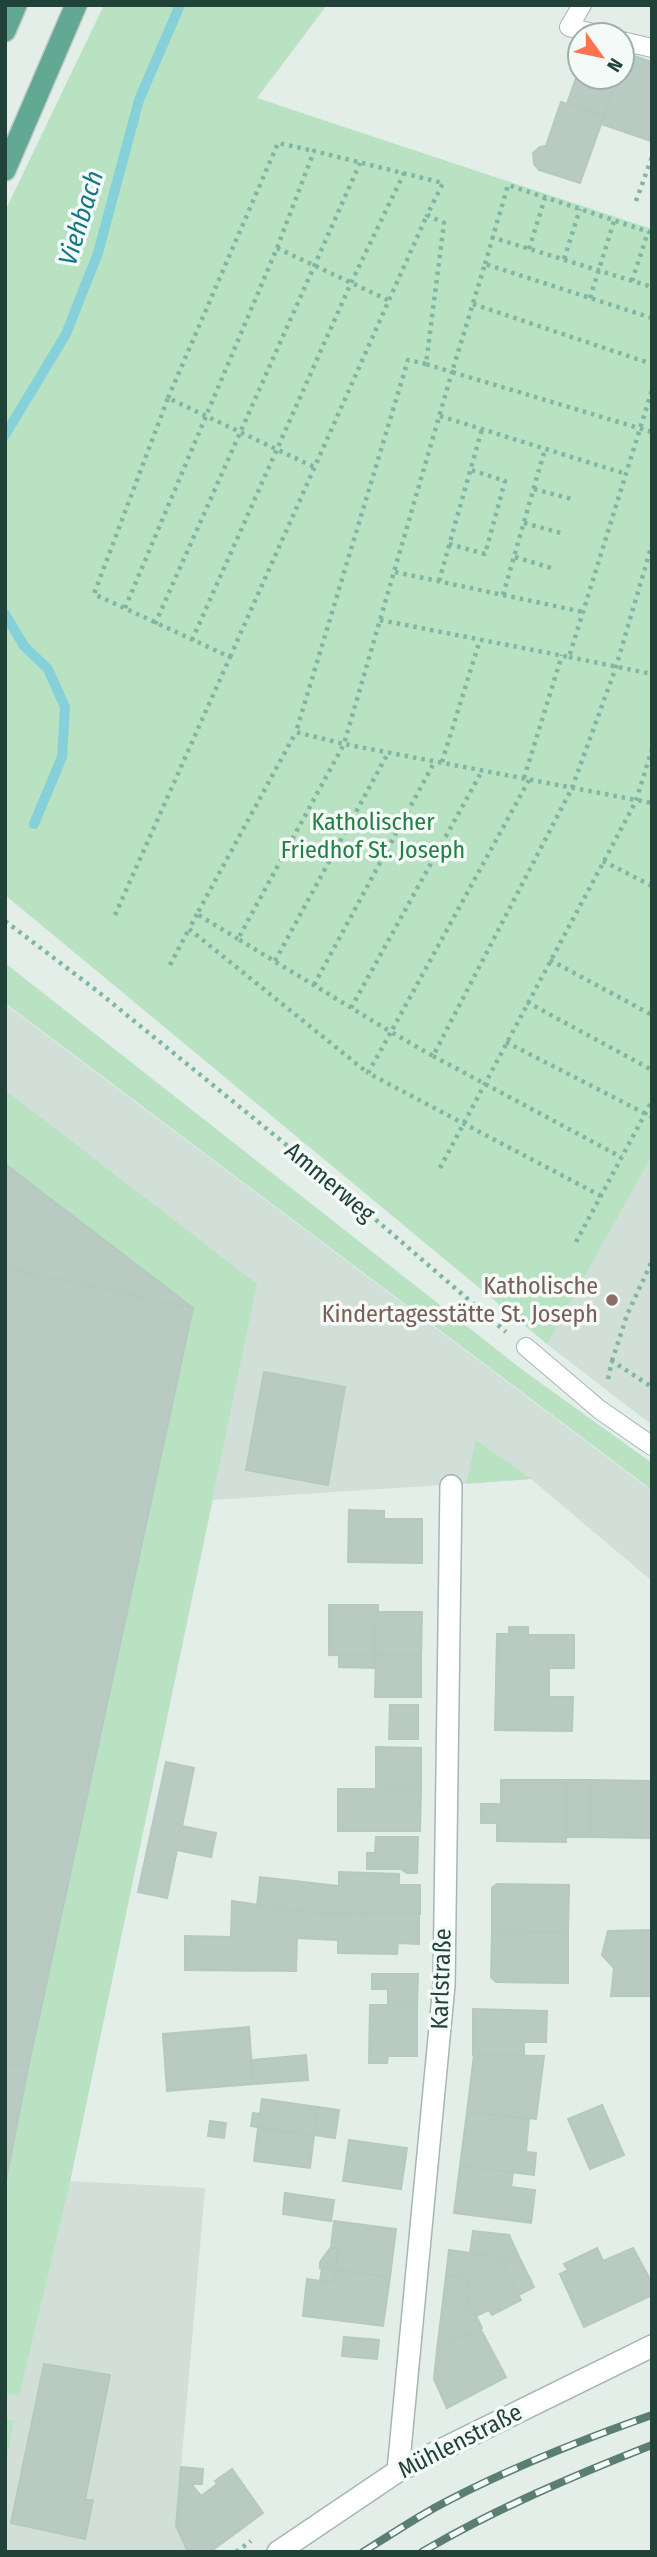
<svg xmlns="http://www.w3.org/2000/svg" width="657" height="2557" font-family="'Fira Sans Condensed',sans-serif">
<rect width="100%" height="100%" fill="#e3eee9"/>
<g fill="#d1dfd8">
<polygon points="5,1004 652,1491 652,1581 531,1479 213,1500 70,2181 205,2188 176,2526 189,2552 5,2552"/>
<polygon points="652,1156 652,1425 547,1344"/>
</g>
<g fill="#b9e2c3">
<polygon points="104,5 327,5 257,98 652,229 652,1156 547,1344 5,895 5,211"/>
<polygon points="5,963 524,1371 652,1463 652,1490 5,1003"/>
<polygon points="5,1090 257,1284 70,2182 19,2396 5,2393 5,2185 28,2068 193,1308 5,1164"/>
<polygon points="476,1440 531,1479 466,1484"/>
<polygon points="5,2419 14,2421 5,2466"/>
</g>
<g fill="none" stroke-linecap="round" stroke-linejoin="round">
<g stroke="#85d0d9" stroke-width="10">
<polyline points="5,435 66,334 98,253 139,100 180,5"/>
<polyline points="5,614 24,646 48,669 65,707 62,757 34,824"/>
</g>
</g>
<g fill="#b8cac2" stroke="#b4c9c0" stroke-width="2">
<polygon points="625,53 652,62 651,141 601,124 617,77 622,77 622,62"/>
<polygon points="577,75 613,87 604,116 567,104"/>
<polygon points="561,102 604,116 580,183 539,170 534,164 533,153 540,147 546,146"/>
<polygon points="5,1164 193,1308 5,1268"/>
<polygon points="5,1268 193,1308 28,2068 5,2063"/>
<polygon points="264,1372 345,1387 328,1485 246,1470"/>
<polygon points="349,1510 384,1511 384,1519 422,1519 422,1563 348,1562"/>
<polygon points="329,1605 378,1605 378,1612 376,1612 375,1656 329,1655"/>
<polygon points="376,1612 422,1612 421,1655 376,1655"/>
<polygon points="509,1627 528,1627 528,1635 574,1635 574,1668 549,1668 549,1682 496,1682 497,1634 509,1634"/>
<polygon points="339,1655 375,1656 375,1668 339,1667"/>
<polygon points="376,1655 421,1655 421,1697 375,1697"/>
<polygon points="496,1682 549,1682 549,1697 573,1697 572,1731 495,1730"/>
<polygon points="390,1705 418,1705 418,1739 389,1739"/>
<polygon points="376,1747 421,1748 421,1789 376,1789"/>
<polygon points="166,1762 194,1768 182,1826 216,1833 211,1857 177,1850 167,1898 138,1892"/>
<polygon points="501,1780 567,1780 566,1842 497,1841 497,1823 481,1823 481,1804 501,1804"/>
<polygon points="567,1780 592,1780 591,1837 567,1837"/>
<polygon points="592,1780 652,1781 652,1838 591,1837"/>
<polygon points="338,1789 421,1789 420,1831 338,1831"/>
<polygon points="376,1837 418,1837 417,1873 407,1873 401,1869 367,1869 367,1853 375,1853"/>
<polygon points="339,1872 399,1874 399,1885 420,1885 420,1914 314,1913 257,1906 260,1877 339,1886"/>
<polygon points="497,1884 569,1885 568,1932 492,1931 492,1888"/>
<polygon points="232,1901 314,1913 419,1914 419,1944 398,1943 397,1954 338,1953 338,1940 297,1938 296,1971 185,1970 185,1936 231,1937"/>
<polygon points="652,1930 652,1996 611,1996 614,1968 602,1955 608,1931"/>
<polygon points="492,1931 568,1932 568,1983 496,1982 491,1977"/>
<polygon points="372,1974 418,1974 417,2005 388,2005 388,1989 372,1989"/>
<polygon points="370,2005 417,2005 417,2056 388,2056 387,2063 369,2063"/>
<polygon points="473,2009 547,2011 546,2042 524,2042 524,2056 473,2055"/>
<polygon points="249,2027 253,2084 167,2091 163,2034"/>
<polygon points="306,2055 308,2080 253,2084 252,2060"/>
<polygon points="474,2055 544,2056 536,2119 467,2112"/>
<polygon points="5,2063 28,2068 5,2185"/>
<polygon points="262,2099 318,2107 314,2135 251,2126 253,2113 260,2114"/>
<polygon points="602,2105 624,2155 590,2169 568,2119"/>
<polygon points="318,2107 339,2110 335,2138 314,2135"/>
<polygon points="467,2112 529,2119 526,2152 536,2153 534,2175 460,2166"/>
<polygon points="210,2121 226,2123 224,2138 208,2136"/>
<polygon points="258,2128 314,2135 310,2168 254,2161"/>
<polygon points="349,2140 407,2148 401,2189 343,2181"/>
<polygon points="460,2166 513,2172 511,2187 535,2190 531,2223 454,2213"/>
<polygon points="285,2193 334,2200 331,2221 283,2214"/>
<polygon points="334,2221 396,2229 390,2277 335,2270 338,2248 331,2247"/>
<polygon points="473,2231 509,2235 521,2261 470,2253"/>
<polygon points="331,2247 338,2248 335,2270 320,2268 320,2262"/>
<polygon points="597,2248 603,2261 633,2248 652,2283 652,2295 584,2327 560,2274 568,2270 564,2264"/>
<polygon points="449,2250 500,2257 521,2300 492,2315 489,2310 476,2316 473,2310 466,2308 469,2278 446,2276"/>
<polygon points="500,2257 521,2261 534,2287 519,2295"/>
<polygon points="322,2268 335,2270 333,2283 320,2281"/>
<polygon points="335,2270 390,2277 383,2326 303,2316 307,2279 333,2283"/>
<polygon points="446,2276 469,2278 466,2308 473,2310 482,2328 462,2338 460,2334 437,2350"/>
<polygon points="480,2328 506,2377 447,2408 434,2379 437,2350 460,2334 462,2338"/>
<polygon points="344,2337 379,2340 377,2359 342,2356"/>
<polygon points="44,2364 110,2375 85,2500 93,2500 85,2539 11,2523"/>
<polygon points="181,2467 203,2469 202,2484 191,2484 201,2496 217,2484 215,2481 232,2469 263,2513 210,2552 188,2552 176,2526"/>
</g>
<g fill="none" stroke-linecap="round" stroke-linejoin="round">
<g stroke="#a5b7b0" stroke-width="20">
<g id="service">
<polyline points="582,5 569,27 600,35"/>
<polyline points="622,41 652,48"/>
<polyline points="526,1347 600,1410 652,1446"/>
</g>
</g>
<g stroke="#a5b7b0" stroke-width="24">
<polyline id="minor" points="398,2471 444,1985 451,1486"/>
</g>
<g stroke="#a5b7b0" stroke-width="24">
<polyline id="tertiary" points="278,2552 398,2471 652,2346"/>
</g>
<g stroke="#c1cac7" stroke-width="24">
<g id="primary">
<polyline points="5,31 16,5"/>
<polyline points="5,170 76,5"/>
</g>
</g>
<g stroke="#80b6a3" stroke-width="4.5" stroke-dasharray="3.5 5" stroke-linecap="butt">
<polyline points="636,201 652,157"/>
<polyline points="491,237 652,287"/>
<polyline points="277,248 388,300"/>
<polyline points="529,249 545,198"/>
<polyline points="564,259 580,209"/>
<polyline points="485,264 508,185 652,233"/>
<polyline points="632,281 648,232"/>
<polyline points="590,298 614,221"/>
<polyline points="473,304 652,364"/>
<polyline points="652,318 485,264 452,372 652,432"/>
<polyline points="426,364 408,360 296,732 344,744 238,939 391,1032 368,1073 601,1196"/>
<polyline points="168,398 278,143 314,151"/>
<polyline points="440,416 626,474"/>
<polyline points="534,489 572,499"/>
<polyline points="524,523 561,533"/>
<polyline points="449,544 485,554 505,481 471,470"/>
<polyline points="515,557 551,568"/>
<polyline points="395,572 583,612"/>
<polyline points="439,581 482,429"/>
<polyline points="503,595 545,449"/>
<polyline points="125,608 277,248 314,151 443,183 427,215 444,223 426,364 452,372 344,744 652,803"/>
<polyline points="380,620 569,657 652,390"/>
<polyline points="155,624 360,163"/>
<polyline points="192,640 351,283 404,173"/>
<polyline points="230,657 427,215"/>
<polyline points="569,657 652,674"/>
<polyline points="442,762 480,640"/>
<polyline points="524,778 562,655"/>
<polyline points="529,780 391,1032 433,1056 572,788 616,667 652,544"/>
<polyline points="603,861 652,886"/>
<polyline points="197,914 189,929 368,1073"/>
<polyline points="115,915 230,657 94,594 168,398 314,467"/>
<polyline points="5,921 96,990 332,1182 506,1332"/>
<polyline points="238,939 197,914 296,732"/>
<polyline points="550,960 652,1015"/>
<polyline points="275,961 388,753"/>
<polyline points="170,965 189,929"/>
<polyline points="314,985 435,761"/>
<polyline points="527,1002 652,1070"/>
<polyline points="351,1008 482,771"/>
<polyline points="506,1042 652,1117"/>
<polyline points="433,1056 621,1157"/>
<polyline points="440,1168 636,801 652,749"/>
<polyline points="576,1242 652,1101"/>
<polyline points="612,1361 627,1315 652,1261"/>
<polyline points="608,1379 612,1361 652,1387"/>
<polyline points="236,2552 251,2541"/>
</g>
<use href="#service" stroke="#fff" stroke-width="18"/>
<use href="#minor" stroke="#fff" stroke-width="21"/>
<use href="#tertiary" stroke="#fff" stroke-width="21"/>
<use href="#primary" stroke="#62a994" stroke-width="21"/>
<g stroke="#5b7e73" stroke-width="8">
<g id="rail">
<path d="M 363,2552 C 387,2537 411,2521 436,2507 C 505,2470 578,2441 652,2415"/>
<path d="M 422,2552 C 495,2509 573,2476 652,2445"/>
</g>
</g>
<use href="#rail" stroke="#f4faf7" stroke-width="5" stroke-dasharray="16" stroke-linecap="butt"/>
</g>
<circle fill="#8d6e63" stroke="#f4faf7" stroke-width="2.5" cx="612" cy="1300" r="7"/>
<g text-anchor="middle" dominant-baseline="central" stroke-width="7" stroke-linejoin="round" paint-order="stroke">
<g font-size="24" fill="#257e44" stroke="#f4faf7">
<text x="373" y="822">Katholischer<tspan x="373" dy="28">Friedhof St. Joseph</tspan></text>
</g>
<g font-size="24" fill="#204238" stroke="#f4faf7">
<text transform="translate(330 1182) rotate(40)">Ammerweg</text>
<text transform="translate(441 1979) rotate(-88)">Karlstraße</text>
<text transform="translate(460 2441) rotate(-27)">Mühlenstraße</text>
</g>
<g font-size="24" fill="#785e54" stroke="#f4faf7" text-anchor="end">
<text x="598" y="1286">Katholische<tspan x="598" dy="28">Kindertagesstätte St. Joseph</tspan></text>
</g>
<g font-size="26" font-style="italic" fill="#137786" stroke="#f4faf7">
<text transform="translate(81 218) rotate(-73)">Viehbach</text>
</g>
</g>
<rect width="657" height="2557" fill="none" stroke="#204238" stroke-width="14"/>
<g transform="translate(601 56) rotate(123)"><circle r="33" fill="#f4faf7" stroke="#9fb0ab" stroke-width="2"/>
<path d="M0-5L12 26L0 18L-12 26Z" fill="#ff7450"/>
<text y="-10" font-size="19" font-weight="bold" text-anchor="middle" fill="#204238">N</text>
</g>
</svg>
